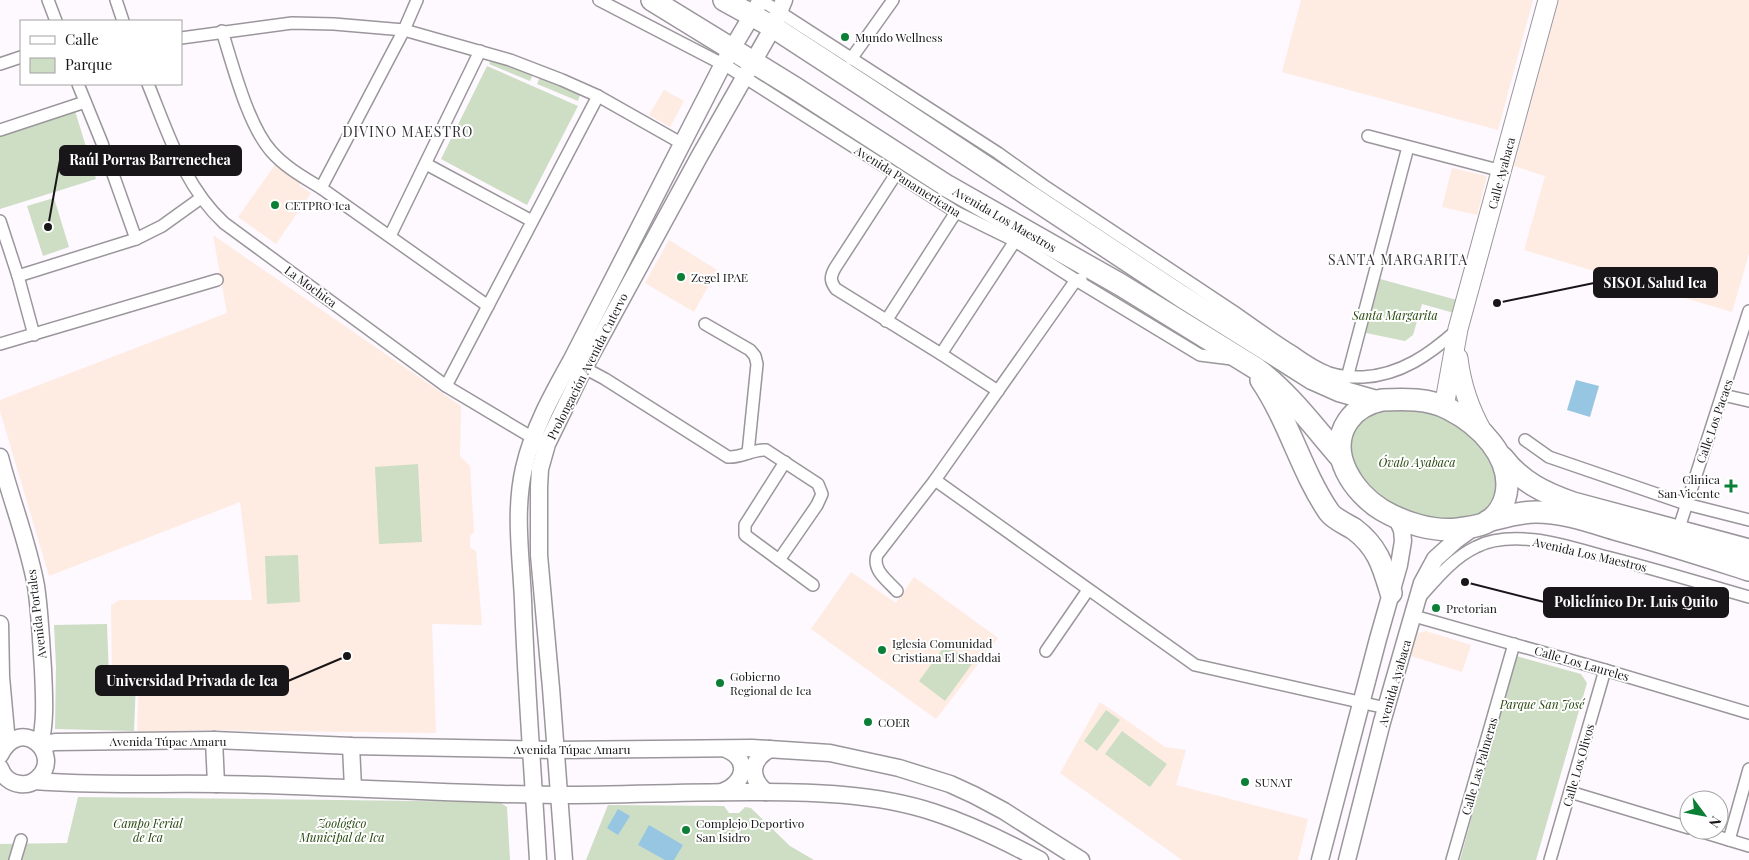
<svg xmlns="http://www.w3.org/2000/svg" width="1749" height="860" font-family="'Playfair Display',serif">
<rect width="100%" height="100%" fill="#fef8ff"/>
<g fill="#feece2">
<polygon points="1301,0 1533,0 1498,130 1282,72"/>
<polygon points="1559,0 1749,0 1749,254 1732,312 1524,250 1545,176 1514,166"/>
<polygon points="664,90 684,101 670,127 649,115"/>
<polygon points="275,165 301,182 299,185 311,193 276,244 238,217"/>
<polygon points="1452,168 1487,176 1477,215 1442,207"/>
<polygon points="213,235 461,406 460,456 470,466 474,532 470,536 470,548 476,551 482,625 432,624 436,733 206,730 137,732 139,678 112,676 111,605 120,600 252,600 240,502 49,576 0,411 0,400 227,313"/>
<polygon points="669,240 717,270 694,312 645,283"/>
<polygon points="851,572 896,603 914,577 998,638 936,719 811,629"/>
<polygon points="1426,631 1471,645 1462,672 1411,656 1418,633"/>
<polygon points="1100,702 1165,747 1186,750 1176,785 1308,819 1298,860 1182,860 1060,773"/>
</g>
<g fill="#cddec4">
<polygon points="492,58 533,74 530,81 489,64"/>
<polygon points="487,66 578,106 527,205 441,159"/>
<polygon points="540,77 580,95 578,101 537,84"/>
<polygon points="75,111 96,179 0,209 0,135"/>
<polygon points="54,198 69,247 43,256 27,206"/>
<polygon points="1380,279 1457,300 1454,313 1422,304 1413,335 1405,341 1366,333"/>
<polygon points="1376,406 1435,411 1472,435 1489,457 1498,479 1495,500 1485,513 1466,521 1418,519 1367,492 1341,437"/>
<polygon points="418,464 422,542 379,544 375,467"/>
<polygon points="298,555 300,602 267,604 265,556"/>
<polygon points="107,624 109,678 136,681 134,731 55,729 56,667 54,625"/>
<polygon points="946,644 972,664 945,701 919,681"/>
<polygon points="1516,656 1581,674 1587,683 1536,860 1460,860"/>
<polygon points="1106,710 1120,720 1097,751 1084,741"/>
<polygon points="1122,731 1167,764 1150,787 1105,754"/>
<polygon points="78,797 499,802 507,807 510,860 0,860 0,844 67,843"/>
<polygon points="608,805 724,806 729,813 739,813 745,807 751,808 790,846 814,860 586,860"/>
</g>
<g fill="#96c6e2">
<polygon points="1576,380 1599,386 1590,417 1567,410"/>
<polygon points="618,809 630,816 618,835 607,828"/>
<polygon points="649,825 683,845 674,860 665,860 638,845"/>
</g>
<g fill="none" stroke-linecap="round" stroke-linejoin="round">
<g stroke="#9b969c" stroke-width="14">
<g id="street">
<polyline points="48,0 56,21"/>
<polyline points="116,0 123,21"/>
<polyline points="599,0 730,68 956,212 1015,241 1076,280 1200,355 1232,359"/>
<path d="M 761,0 L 998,153 L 1043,185 L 1233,311 C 1253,325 1272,339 1293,352 C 1304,360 1316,368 1329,373 C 1341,377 1351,377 1363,377 C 1401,375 1430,354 1457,330"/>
<path d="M 222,31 C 233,66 248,125 271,151 C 285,167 303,177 321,188 L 488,306"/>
<polyline points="181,38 292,23 334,24 404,30 510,60 562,80 598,96 681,143"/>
<polyline points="851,59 893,0"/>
<polyline points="0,64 21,57"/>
<polyline points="78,84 102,143 136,239"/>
<path d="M 148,84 C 168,133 184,186 224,223 L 446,386 L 538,441"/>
<polyline points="0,130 85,102"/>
<polyline points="1368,136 1502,171"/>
<polyline points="426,164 532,221"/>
<path d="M 896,174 L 835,268 C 830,277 830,281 836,289 L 941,354 L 998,391"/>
<polyline points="321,188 404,30 417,0"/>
<polyline points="0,221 18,276 34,335"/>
<polyline points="390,236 480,51"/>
<polyline points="18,276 136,239 162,226 201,198"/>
<polyline points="886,321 956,212"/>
<polyline points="705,324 750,350 755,356 757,364 748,453"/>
<polyline points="0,344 217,280"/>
<polyline points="941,354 1015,241"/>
<path d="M 579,365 L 605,379 L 728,457 C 741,458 753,449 766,450 L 818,484 L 822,494 L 817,505 L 779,560"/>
<polyline points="1347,378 1408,147"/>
<polyline points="446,386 598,96"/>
<polyline points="1723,395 1749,401"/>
<polyline points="1525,440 1549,457 1686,504 1749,520"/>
<polyline points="785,462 745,525 745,535 813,585"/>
<polyline points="935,480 1195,665 1386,708"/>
<polyline points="1678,531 1749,311"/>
<path d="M 897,591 C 887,580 872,570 877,555 L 935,480 L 1076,280 L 1081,279"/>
<path d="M 1420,597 C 1437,578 1453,558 1476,547 C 1493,538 1518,538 1536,540 C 1558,543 1581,550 1603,556 C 1652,568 1700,583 1749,597"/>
<polyline points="1414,616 1605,670 1749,713"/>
<polyline points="1046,651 1088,590"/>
<polyline points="1570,792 1689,828"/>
<polyline points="1696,830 1749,846"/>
<polyline points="1729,840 1749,769"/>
<polyline points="15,860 21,840"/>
<polyline points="1452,860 1514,644"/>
<polyline points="1550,860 1605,670"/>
</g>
</g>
<g stroke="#9b969c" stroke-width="19">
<g id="secondary">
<path d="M 0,457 C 11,500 28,542 36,586 C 40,613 41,642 43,669 C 44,695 46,720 40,745"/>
<polyline points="0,624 1,677 7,743"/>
<polyline points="214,740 216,784"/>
<polyline points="40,745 55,742 214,740 351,746 555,750 752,748 830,753 899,768 950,784 974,795 1004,811 1081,860"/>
<polyline points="351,746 353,788"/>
<path d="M 0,755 C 20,714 64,754 38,778 C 33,783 27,785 20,784 C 10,783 3,776 0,768"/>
<path d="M 35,781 C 96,786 157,783 219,784 C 331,786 444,794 556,795 C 621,795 686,792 751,792 C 811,792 875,793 933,812 C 970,824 1005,841 1040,860"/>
<path d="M 722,792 C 746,783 750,759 726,749"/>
<path d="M 766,792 C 749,778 750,760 770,749"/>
<path d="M 538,860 C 533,773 526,687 523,600 C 521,556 514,511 524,468 C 533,429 552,395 571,361 L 723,64 L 761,0"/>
<polyline points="564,860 551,688 539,555 539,487 540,469 547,444 584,368 699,157 773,27 784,0"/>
<polyline points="1320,860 1378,639 1399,565 1403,541 1402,530 1396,517"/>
<polyline points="1347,860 1382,722 1422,583 1435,559 1456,540 1474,527"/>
</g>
</g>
<g stroke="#9b969c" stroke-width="21">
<g id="primary">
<path d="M 1458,358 C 1461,384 1470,410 1483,433"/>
<polyline points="1444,407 1458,329 1548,0"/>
</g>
</g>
<g stroke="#9b969c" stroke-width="24">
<g id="highway">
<path d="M 652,0 L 795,88 L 947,186 L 1121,285 L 1257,369 C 1290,394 1314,427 1341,458"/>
<polyline points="724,0 773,27 865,87 1181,296 1313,379 1340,391 1375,401"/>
<path d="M 1261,380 C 1289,421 1301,471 1329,512 C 1334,519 1346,524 1354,529 C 1378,547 1383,566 1391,593"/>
<path d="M 1382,400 C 1403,399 1429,398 1449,409 C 1479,424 1513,457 1506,494 C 1504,505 1497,516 1487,522 C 1479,527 1468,527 1458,529 C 1433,532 1404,523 1382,510 C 1354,493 1326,453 1348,421 C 1356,409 1368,403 1382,400 Z"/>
<path d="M 1503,458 C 1521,482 1545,493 1573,503 L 1749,550"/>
<path d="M 1488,521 C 1504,517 1519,512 1536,512 C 1564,512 1591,522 1618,530 C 1662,542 1705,556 1749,570"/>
</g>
</g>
<use href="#street" stroke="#fff" stroke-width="11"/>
<use href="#secondary" stroke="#fff" stroke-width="16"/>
<use href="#primary" stroke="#fff" stroke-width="19"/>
<use href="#highway" stroke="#fff" stroke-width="21"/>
</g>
<g fill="#0b7f36" stroke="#fff" stroke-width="2">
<circle cx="845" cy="37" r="5"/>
<circle cx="275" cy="205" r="5"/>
<circle cx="681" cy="277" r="5"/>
<path d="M1728.5 478.5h5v5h5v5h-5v5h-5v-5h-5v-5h5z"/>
<circle cx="1436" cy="608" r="5"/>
<circle cx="882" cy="650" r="5"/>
<circle cx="720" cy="683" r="5"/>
<circle cx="868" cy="722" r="5"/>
<circle cx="1245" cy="782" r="5"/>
<circle cx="686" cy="830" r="5"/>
</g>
<g text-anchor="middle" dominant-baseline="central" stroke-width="4" stroke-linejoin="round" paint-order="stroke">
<g font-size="12" fill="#181618" stroke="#fff" text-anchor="start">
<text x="855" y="37">Mundo Wellness</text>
<text x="285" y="205">CETPRO Ica</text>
<text x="691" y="277">Zegel IPAE</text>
<text x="1720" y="479" text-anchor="end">Clinica<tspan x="1720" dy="14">San Vicente</tspan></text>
<text x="1446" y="608">Pretorian</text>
<text x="892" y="643">Iglesia Comunidad<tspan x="892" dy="14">Cristiana El Shaddai</tspan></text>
<text x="730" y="676">Gobierno<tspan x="730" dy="14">Regional de Ica</tspan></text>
<text x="878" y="722">COER</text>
<text x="1255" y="782">SUNAT</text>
<text x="696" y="823">Complejo Deportivo<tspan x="696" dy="14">San Isidro</tspan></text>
</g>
<g font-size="12" fill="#181618" stroke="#fff">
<text transform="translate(1501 173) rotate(-75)">Calle Ayabaca</text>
<text transform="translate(908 181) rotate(32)">Avenida Panamericana</text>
<text transform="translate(1005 219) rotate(30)">Avenida Los Maestros</text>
<text transform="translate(311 286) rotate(36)">La Mochica</text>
<text transform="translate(587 366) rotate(-63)">Prolongación Avenida Cutervo</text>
<text transform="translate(1714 421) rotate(-71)">Calle Los Pacaes</text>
<text transform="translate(1590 554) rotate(13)">Avenida Los Maestros</text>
<text transform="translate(36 614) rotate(-97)">Avenida Portales</text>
<text transform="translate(1582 663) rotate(16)">Calle Los Laureles</text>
<text transform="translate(1394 683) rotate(-74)">Avenida Ayabaca</text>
<text x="168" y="741">Avenida Túpac Amaru</text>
<text x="572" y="749">Avenida Túpac Amaru</text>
<text transform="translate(1578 765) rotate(-74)">Calle Los Olivos</text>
<text transform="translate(1479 766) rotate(-74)">Calle Las Palmeras</text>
</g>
<g font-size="12" font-style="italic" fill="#26470c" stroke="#fff">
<text x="1395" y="315">Santa Margarita</text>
<text x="1417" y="462">Óvalo Ayabaca</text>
<text x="1542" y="704">Parque San José</text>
<text x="148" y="823">Campo Ferial<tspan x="148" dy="14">de Ica</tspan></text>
<text x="342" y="823">Zoológico<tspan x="342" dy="14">Municipal de Ica</tspan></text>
</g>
<g font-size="14" letter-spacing="1" fill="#343035" stroke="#fff">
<text x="408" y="131">DIVINO MAESTRO</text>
<text x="1398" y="259">SANTA MARGARITA</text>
</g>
</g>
<path fill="none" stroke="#181618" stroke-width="2" d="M48 227L60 160M1497 303L1594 283M1465 582L1544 602M347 656L288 681"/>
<g fill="#181618" stroke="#fff" stroke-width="2">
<circle cx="48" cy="227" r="5"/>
<circle cx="1497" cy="303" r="5"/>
<circle cx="1465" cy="582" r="5"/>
<circle cx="347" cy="656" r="5"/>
</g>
<g fill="#181618" stroke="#181618" stroke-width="2">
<rect x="60" y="146" width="181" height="29" rx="5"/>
<rect x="1594" y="268" width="123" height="29" rx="5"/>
<rect x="1544" y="588" width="184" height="29" rx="5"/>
<rect x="96" y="666" width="192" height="29" rx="5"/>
</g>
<g font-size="14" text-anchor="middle" font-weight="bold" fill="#fff">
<text x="150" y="165">Raúl Porras Barrenechea</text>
<text x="1655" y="288">SISOL Salud Ica</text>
<text x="1636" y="607">Policlínico Dr. Luis Quito</text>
<text x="192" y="686">Universidad Privada de Ica</text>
</g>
<rect x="20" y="20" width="162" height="65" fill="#ffffff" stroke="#a3a2a3"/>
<rect x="30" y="36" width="25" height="8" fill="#ffffff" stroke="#a3a2a3"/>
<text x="65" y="45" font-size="15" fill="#181618">Calle</text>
<rect x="30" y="58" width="25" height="15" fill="#cddec4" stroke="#a3a2a3"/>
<text x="65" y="70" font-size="15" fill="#181618">Parque</text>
<g transform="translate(1704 815) rotate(122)"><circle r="24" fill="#ffffff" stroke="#a3a2a3"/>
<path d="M0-4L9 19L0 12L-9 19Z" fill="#0b7f36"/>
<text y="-8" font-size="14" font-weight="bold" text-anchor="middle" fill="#181618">N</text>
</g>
</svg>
